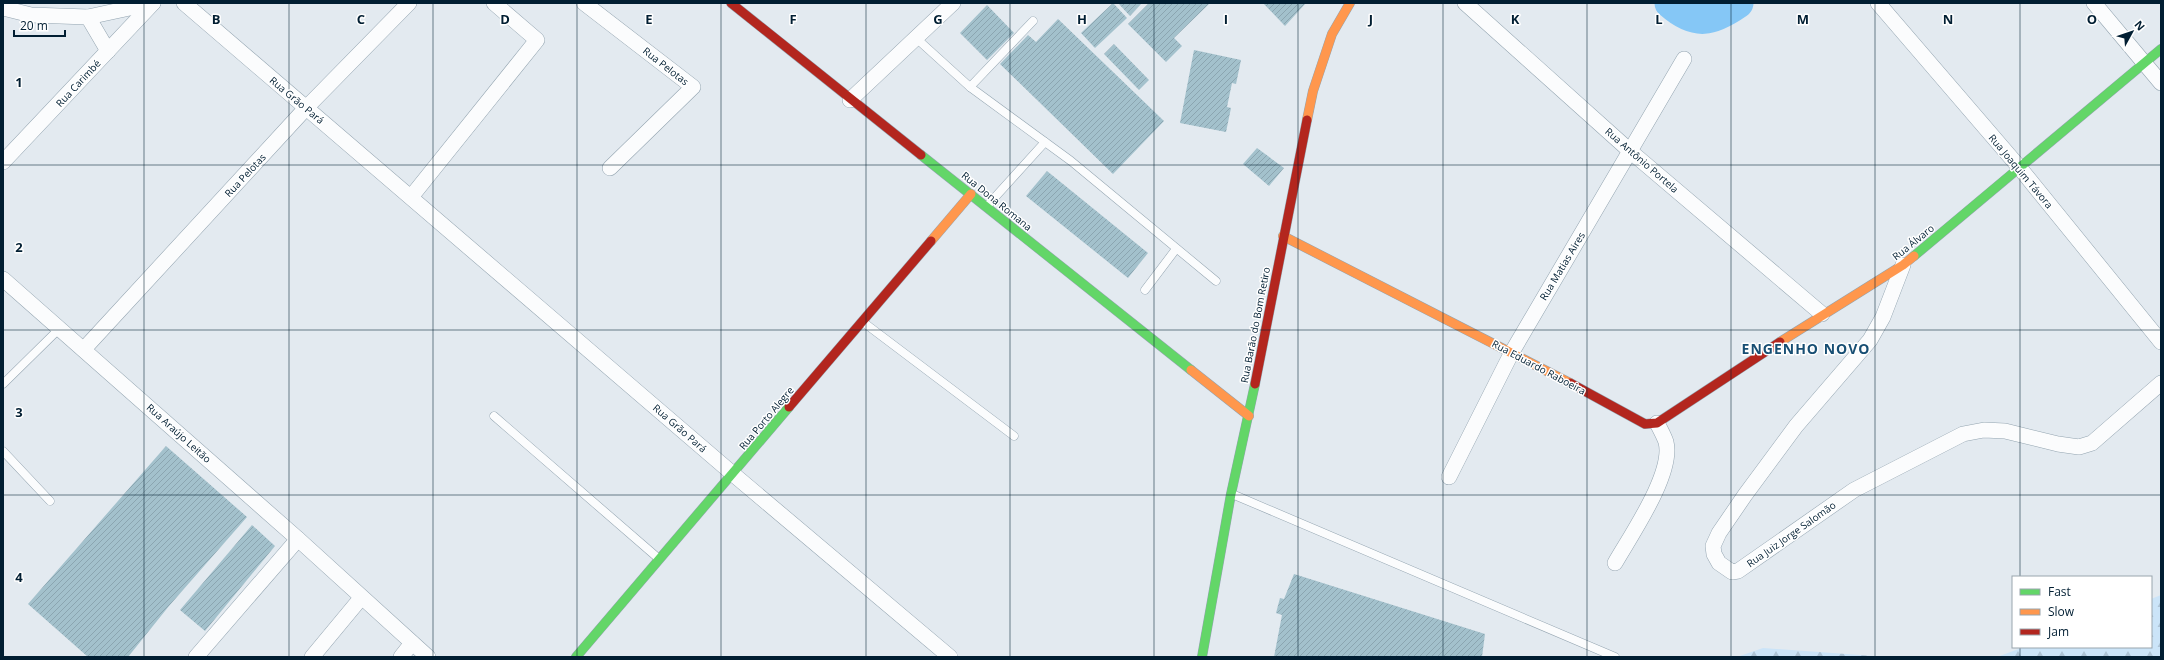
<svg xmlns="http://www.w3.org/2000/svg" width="2164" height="660" font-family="'Open Sans',sans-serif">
<defs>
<pattern id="forest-firs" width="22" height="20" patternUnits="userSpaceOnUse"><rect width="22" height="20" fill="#cbe4f8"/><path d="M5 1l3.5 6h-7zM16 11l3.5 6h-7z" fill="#adc3d5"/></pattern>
<pattern id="building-hatch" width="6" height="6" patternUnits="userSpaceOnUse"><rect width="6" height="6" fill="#a3c1cc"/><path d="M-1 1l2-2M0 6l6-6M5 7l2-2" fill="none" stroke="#8ba5b0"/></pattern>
</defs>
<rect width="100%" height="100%" fill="#e3eaf0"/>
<g fill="url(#forest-firs)">
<polygon points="2161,595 2161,657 1997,657 2024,647 2151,647 2151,599"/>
<polygon points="1763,648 1887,657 1737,657"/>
</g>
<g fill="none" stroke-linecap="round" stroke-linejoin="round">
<path stroke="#85c7f6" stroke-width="31" d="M 1670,3 C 1696,26 1712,21 1738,3"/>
</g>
<g fill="url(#building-hatch)">
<polygon points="1113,3 1127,18 1095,48 1081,33"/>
<polygon points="1118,3 1142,3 1130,16"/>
<polygon points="1149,3 1210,3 1174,38 1182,46 1166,62 1128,24"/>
<polygon points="1263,3 1306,3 1285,26"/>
<polygon points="987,5 1014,33 987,60 960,33"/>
<polygon points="1058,19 1164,121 1113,174 1000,64 1028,35 1036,42"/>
<polygon points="1114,44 1149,80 1139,90 1104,54"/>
<polygon points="1194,50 1241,60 1236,84 1232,83 1227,107 1231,108 1226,132 1180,123"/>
<polygon points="1257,148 1284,168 1269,186 1243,164"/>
<polygon points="1047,171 1148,253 1128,278 1026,196"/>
<polygon points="166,446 247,517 169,606 128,657 88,657 28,604"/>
<polygon points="252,525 275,546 205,631 180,610"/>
<polygon points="1294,574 1485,634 1482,657 1274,657 1282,615 1276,613 1280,598 1284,599"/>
</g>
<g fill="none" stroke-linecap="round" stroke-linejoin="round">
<g stroke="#93a4b0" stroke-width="9">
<g id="lane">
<polyline points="916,38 970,87 1071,161 1216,281"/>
<polyline points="970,87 1033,21"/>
<polyline points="987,206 1045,142"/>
<polyline points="1145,290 1176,249"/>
<polyline points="863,322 1014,436"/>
<polyline points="3,384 60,328"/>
<polyline points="494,416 658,558"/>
<polyline points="3,451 50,501"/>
<polyline points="1232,494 1615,657"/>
</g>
</g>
<g stroke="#93a4b0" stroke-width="16">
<g id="street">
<polyline points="184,3 733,474 950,657"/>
<polyline points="584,3 693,87 610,168"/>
<polyline points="1465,3 1630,151 1822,314"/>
<polyline points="1878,3 2019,167 2161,342"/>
<polyline points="2094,3 2161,83"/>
<polyline points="3,8 31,15 88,17 153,3"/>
<polyline points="88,17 108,51"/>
<polyline points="850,100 953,3"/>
<polyline points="3,162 153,3"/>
<polyline points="411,197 537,40 494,3"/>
<polyline points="1903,265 1883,317 1870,340 1796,426 1745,495 1719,533 1713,546 1714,554 1719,563 1732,572 1738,571 1854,490 1963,434 1984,430 2005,431 2058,444 2079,447 2092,443 2161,383"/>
<polyline points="3,279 298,539 428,657"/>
<polyline points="84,349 306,108 409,3"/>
<polyline points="1449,477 1512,352 1684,59"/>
<path d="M 1615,563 C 1631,535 1674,473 1666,442 C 1664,436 1660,429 1657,423"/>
<polyline points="196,657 298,539"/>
<polyline points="312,657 361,598"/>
<polyline points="401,657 412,643"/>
</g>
</g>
<g stroke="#93a4b0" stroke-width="10">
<g id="fast">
<polyline points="921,155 1191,370"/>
<polyline points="1914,256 2161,49"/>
<polyline points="576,657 789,407"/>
<polyline points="1202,657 1231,494 1255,384"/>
</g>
</g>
<g stroke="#93a4b0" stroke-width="10">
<g id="slow">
<polyline points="1307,120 1313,91 1332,34 1350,3"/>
<polyline points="1283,236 1570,383"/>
<polyline points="931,241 971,194"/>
<polyline points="1780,342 1903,265 1914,256"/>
<polyline points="1191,370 1249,416"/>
</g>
</g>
<g stroke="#93a4b0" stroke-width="10">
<g id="jam">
<polyline points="731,3 921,155"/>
<polyline points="1570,383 1645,424 1657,423 1780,342"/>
<polyline points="1255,384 1307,120"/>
<polyline points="789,407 931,241"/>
</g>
</g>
<use href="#lane" stroke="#fbfcfd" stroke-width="8"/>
<use href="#street" stroke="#fbfcfd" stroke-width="15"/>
<use href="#fast" stroke="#63d668" stroke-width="9"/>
<use href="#slow" stroke="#ff974d" stroke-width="9"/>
<use href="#jam" stroke="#b3261e" stroke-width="9"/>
</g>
<path fill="none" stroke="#011e32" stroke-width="1" stroke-opacity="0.55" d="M 144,3 L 144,657M 289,3 L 289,657M 433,3 L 433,657M 577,3 L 577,657M 721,3 L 721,657M 866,3 L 866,657M 1010,3 L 1010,657M 1154,3 L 1154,657M 1298,3 L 1298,657M 1443,3 L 1443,657M 1587,3 L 1587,657M 1731,3 L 1731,657M 1875,3 L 1875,657M 2020,3 L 2020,577M 3,165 L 2161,165M 3,330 L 2161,330M 3,495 L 2161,495M 2020,647 L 2020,657"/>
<g text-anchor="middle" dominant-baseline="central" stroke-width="3" stroke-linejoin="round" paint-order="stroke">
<g font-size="10" fill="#011e32" stroke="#fff">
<text transform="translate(666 66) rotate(38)">Rua Pelotas</text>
<text transform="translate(78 83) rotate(-47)">Rua Carimbé</text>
<text transform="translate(297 100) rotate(40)">Rua Grão Pará</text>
<text transform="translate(1642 160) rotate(41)">Rua Antônio Portela</text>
<text transform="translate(2021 171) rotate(50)">Rua Joaquim Távora</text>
<text transform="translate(245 175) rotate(-47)">Rua Pelotas</text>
<text transform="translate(997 201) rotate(39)">Rua Dona Romana</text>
<text transform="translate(1913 242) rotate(-39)">Rua Álvaro</text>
<text transform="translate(1562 266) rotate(-59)">Rua Matias Aires</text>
<text transform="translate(1255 325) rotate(-79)">Rua Barão do Bom Retiro</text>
<text transform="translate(1539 367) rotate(28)">Rua Eduardo Raboeira</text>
<text transform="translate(766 418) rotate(-50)">Rua Porto Alegre</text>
<text transform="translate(680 428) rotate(41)">Rua Grão Pará</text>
<text transform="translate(179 433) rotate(42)">Rua Araújo Leitão</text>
<text transform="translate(1791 534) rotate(-35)">Rua Juiz Jorge Salomão</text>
</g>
<g font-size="14" font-weight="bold" letter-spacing="1" fill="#174e73" stroke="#fff">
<text x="1806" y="348">ENGENHO NOVO</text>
</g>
</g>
<g font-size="13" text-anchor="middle" font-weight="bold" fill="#011e32" stroke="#fff" stroke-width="3" stroke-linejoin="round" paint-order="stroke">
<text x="216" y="24">B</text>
<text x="361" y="24">C</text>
<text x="505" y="24">D</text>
<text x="649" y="24">E</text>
<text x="793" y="24">F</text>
<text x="938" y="24">G</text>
<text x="1082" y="24">H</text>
<text x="1226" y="24">I</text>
<text x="1371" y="24">J</text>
<text x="1515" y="24">K</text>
<text x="1659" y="24">L</text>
<text x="1803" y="24">M</text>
<text x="1948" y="24">N</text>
<text x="2092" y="24">O</text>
<text x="19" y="87">1</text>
<text x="19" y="252">2</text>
<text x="19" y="417">3</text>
<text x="19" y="582">4</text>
</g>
<rect width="2164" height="660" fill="none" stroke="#011e32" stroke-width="8"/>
<rect x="2012" y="576" width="140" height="72" fill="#ffffff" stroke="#99a5ad"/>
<rect x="2020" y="589" width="20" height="6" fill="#63d668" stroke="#99a5ad"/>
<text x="2048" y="596" font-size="12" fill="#011e32">Fast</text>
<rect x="2020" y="609" width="20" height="6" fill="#ff974d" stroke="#99a5ad"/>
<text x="2048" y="616" font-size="12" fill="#011e32">Slow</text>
<rect x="2020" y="629" width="20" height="6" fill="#b3261e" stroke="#99a5ad"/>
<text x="2048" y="636" font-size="12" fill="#011e32">Jam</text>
<g transform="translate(2132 32) rotate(50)" stroke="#ffffff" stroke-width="3" paint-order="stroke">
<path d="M0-3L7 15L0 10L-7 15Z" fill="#011e32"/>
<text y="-6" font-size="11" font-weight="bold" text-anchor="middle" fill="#011e32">N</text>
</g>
<path d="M14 30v6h51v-6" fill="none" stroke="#011e32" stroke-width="2"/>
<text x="20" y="30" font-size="12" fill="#011e32" stroke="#ffffff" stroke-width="3" paint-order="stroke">20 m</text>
</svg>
